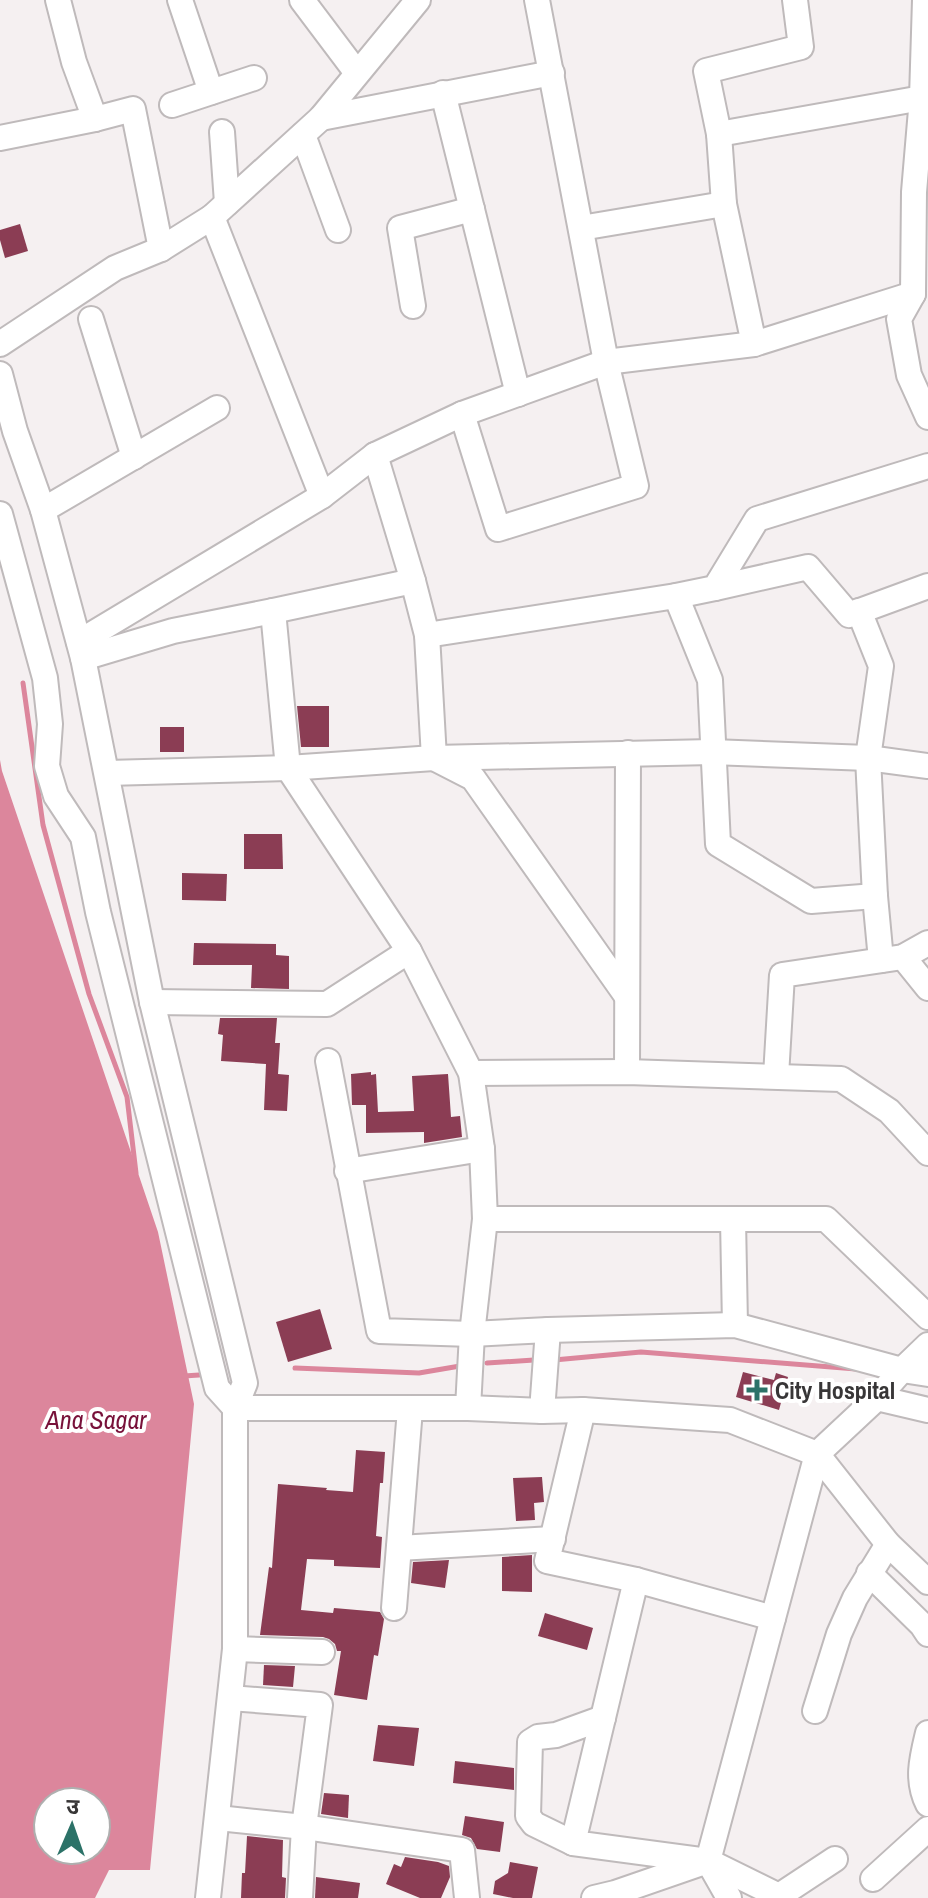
<svg xmlns="http://www.w3.org/2000/svg" width="928" height="1898" font-family="'Archivo Narrow','Noto Sans Devanagari',sans-serif">
<rect width="100%" height="100%" fill="#f5f0f1"/>
<path fill="#dc869c" fill-rule="evenodd" d="M 0,760 L 2,771 L 158,1232 L 194,1404 L 150,1870 L 109,1870 L 95,1898 L 0,1898 ZM 48,1802 L 96,1802 L 96,1850 L 48,1850 Z"/>
<g fill="none" stroke-linecap="round" stroke-linejoin="round">
<g stroke="#dc869c" stroke-width="5">
<polyline points="23,683 43,825 89,994 127,1097 136,1173"/>
<polyline points="554,1360 641,1352 856,1369"/>
<polyline points="487,1363 534,1360"/>
<polyline points="295,1368 419,1373 460,1366"/>
<polyline points="184,1376 199,1375"/>
</g>
</g>
<g fill="#8b3d54">
<polygon points="20,224 28,251 5,258 0,240 0,230"/>
<polygon points="297,706 329,706 329,747 301,747"/>
<rect x="160" y="727" width="24" height="25"/>
<polygon points="244,834 282,834 283,869 244,869"/>
<polygon points="182,873 227,874 226,901 182,900"/>
<polygon points="194,943 276,944 276,955 289,956 289,989 251,988 252,965 193,965"/>
<polygon points="220,1018 277,1018 275,1043 280,1043 278,1074 289,1075 287,1111 264,1110 266,1064 221,1061 223,1035 218,1034"/>
<polygon points="371,1072 371,1075 376,1074 378,1112 414,1111 412,1076 448,1074 451,1117 460,1116 462,1137 424,1143 424,1132 366,1133 366,1105 352,1105 351,1074"/>
<polygon points="320,1309 332,1349 288,1362 276,1322"/>
<polygon points="743,1372 774,1380 776,1373 788,1377 779,1410 736,1397"/>
<polygon points="356,1450 385,1452 383,1483 380,1483 376,1536 382,1537 380,1568 334,1566 334,1560 307,1559 301,1610 333,1613 334,1608 380,1612 384,1619 378,1656 374,1655 367,1700 334,1695 341,1651 337,1651 335,1644 329,1639 323,1637 260,1635 269,1567 272,1568 278,1484 327,1488 326,1490 353,1492"/>
<polygon points="542,1477 544,1502 534,1503 535,1520 516,1521 513,1478"/>
<polygon points="532,1555 532,1592 502,1591 502,1557"/>
<polygon points="449,1560 445,1588 411,1583 413,1562"/>
<polygon points="545,1613 593,1628 587,1650 538,1636"/>
<polygon points="264,1665 295,1666 293,1687 263,1685"/>
<polygon points="378,1725 419,1728 414,1766 373,1761"/>
<polygon points="455,1761 514,1768 514,1790 453,1783"/>
<polygon points="324,1793 349,1795 348,1818 321,1814"/>
<polygon points="465,1816 504,1822 500,1852 477,1849 471,1838 462,1835"/>
<polygon points="247,1836 283,1840 282,1877 286,1878 285,1898 241,1898 242,1873 245,1873"/>
<polygon points="405,1857 438,1862 449,1866 450,1877 441,1898 420,1898 386,1884 394,1864 401,1867"/>
<polygon points="510,1862 538,1867 532,1898 513,1898 493,1894 495,1881 508,1873"/>
<polygon points="316,1877 360,1883 358,1898 315,1898"/>
</g>
<g fill="none" stroke-linecap="round" stroke-linejoin="round">
<g stroke="#bfbabb" stroke-width="28">
<g id="minor">
<polyline points="58,0 74,62 95,119"/>
<polyline points="180,0 211,92"/>
<polyline points="302,0 357,73"/>
<polyline points="925,0 922,98 914,192 913,294 899,319 909,375 928,417"/>
<polyline points="443,93 518,394"/>
<polyline points="172,105 254,78"/>
<polyline points="321,118 552,73"/>
<polyline points="222,132 227,203"/>
<polyline points="719,134 922,98"/>
<polyline points="303,135 338,230"/>
<polyline points="0,138 95,119 133,109 161,249"/>
<polyline points="212,217 322,496"/>
<polyline points="581,228 724,204"/>
<polyline points="413,306 400,228 472,209"/>
<polyline points="91,319 134,457"/>
<polyline points="0,344 115,268 161,249 212,217 321,118 418,0"/>
<polyline points="754,344 724,204 719,134 706,71 801,47 795,0"/>
<polyline points="0,374 15,431 43,510 83,658 152,1002 245,1383 235,1408 235,1649 208,1898"/>
<polyline points="462,414 498,529 636,486 606,362 537,0"/>
<polyline points="375,455 413,581 427,635 434,758 473,778 626,995"/>
<polyline points="43,510 217,408"/>
<polyline points="0,514 45,678 50,724 47,766 56,796 83,837 98,912 217,1388 235,1408 468,1408 542,1411 583,1410 730,1420 817,1454 888,1544 928,1582"/>
<polyline points="715,588 808,567 849,615 928,586"/>
<polyline points="676,596 710,680 718,844 811,901 875,896"/>
<polyline points="273,611 288,768 409,951 471,1073 482,1149 485,1219 472,1334 468,1408"/>
<polyline points="859,611 881,666 868,758 875,896 881,960"/>
<polyline points="427,635 676,596 715,588 757,519 928,466"/>
<polyline points="79,642 322,496 375,455 462,414 606,362 754,344 913,294"/>
<polyline points="83,658 173,631 273,611 413,581"/>
<polyline points="107,773 288,768 434,758 712,752 868,758 928,766"/>
<polyline points="903,957 928,988"/>
<polyline points="152,1002 327,1004 409,951"/>
<polyline points="328,1061 379,1331 472,1334 548,1330 735,1325 902,1370 928,1374"/>
<polyline points="627,1072 628,753"/>
<polyline points="471,1073 627,1072 841,1079 889,1111 928,1153"/>
<polyline points="776,1076 782,975 903,957 928,943"/>
<polyline points="347,1171 482,1149"/>
<polyline points="485,1219 826,1219 928,1317"/>
<polyline points="733,1219 735,1325"/>
<polyline points="877,1398 928,1410"/>
<polyline points="583,1410 547,1561 636,1580 573,1843 708,1861 779,1896 835,1859"/>
<polyline points="542,1411 548,1330"/>
<polyline points="399,1548 553,1539"/>
<polyline points="869,1573 922,1625 928,1634"/>
<polyline points="636,1580 773,1618"/>
<polyline points="394,1608 410,1409"/>
<polyline points="235,1649 322,1652"/>
<polyline points="230,1698 320,1705 304,1827 300,1898"/>
<polyline points="815,1711 839,1634 855,1598 888,1544"/>
<path d="M 928,1733 C 922,1758 916,1780 928,1804"/>
<polyline points="218,1818 304,1827 462,1850 467,1898"/>
<polyline points="573,1843 534,1824 528,1816 530,1742 538,1737 556,1735 603,1718"/>
<polyline points="873,1879 928,1829"/>
<polyline points="594,1898 615,1893 702,1863"/>
<polyline points="729,1898 708,1861 817,1454 877,1398 902,1370 928,1345"/>
</g>
</g>
<use href="#minor" stroke="#fff" stroke-width="24"/>
</g>
<path fill="#2c7268" stroke="#fff" stroke-width="3" d="M753 1378h8v8h8v8h-8v8h-8v-8h-8v-8h8z"/>
<g text-anchor="middle" dominant-baseline="central" stroke-width="8" stroke-linejoin="round" paint-order="stroke">
<g font-size="24" font-weight="bold" fill="#383637" stroke="#fff" text-anchor="start">
<text x="775" y="1390">City Hospital</text>
</g>
<g font-size="26" font-style="italic" fill="#78113a" stroke="#fff">
<text x="96" y="1419">Ana Sagar</text>
</g>
</g>
<g transform="translate(72 1826) rotate(2)"><circle r="38" fill="#ffffff" stroke="#afafaf" stroke-width="2"/>
<path d="M0-6L14 30L0 20L-14 30Z" fill="#2c7268"/>
<text y="-12" font-size="22" font-weight="bold" text-anchor="middle" fill="#383637">उ</text>
</g>
</svg>
